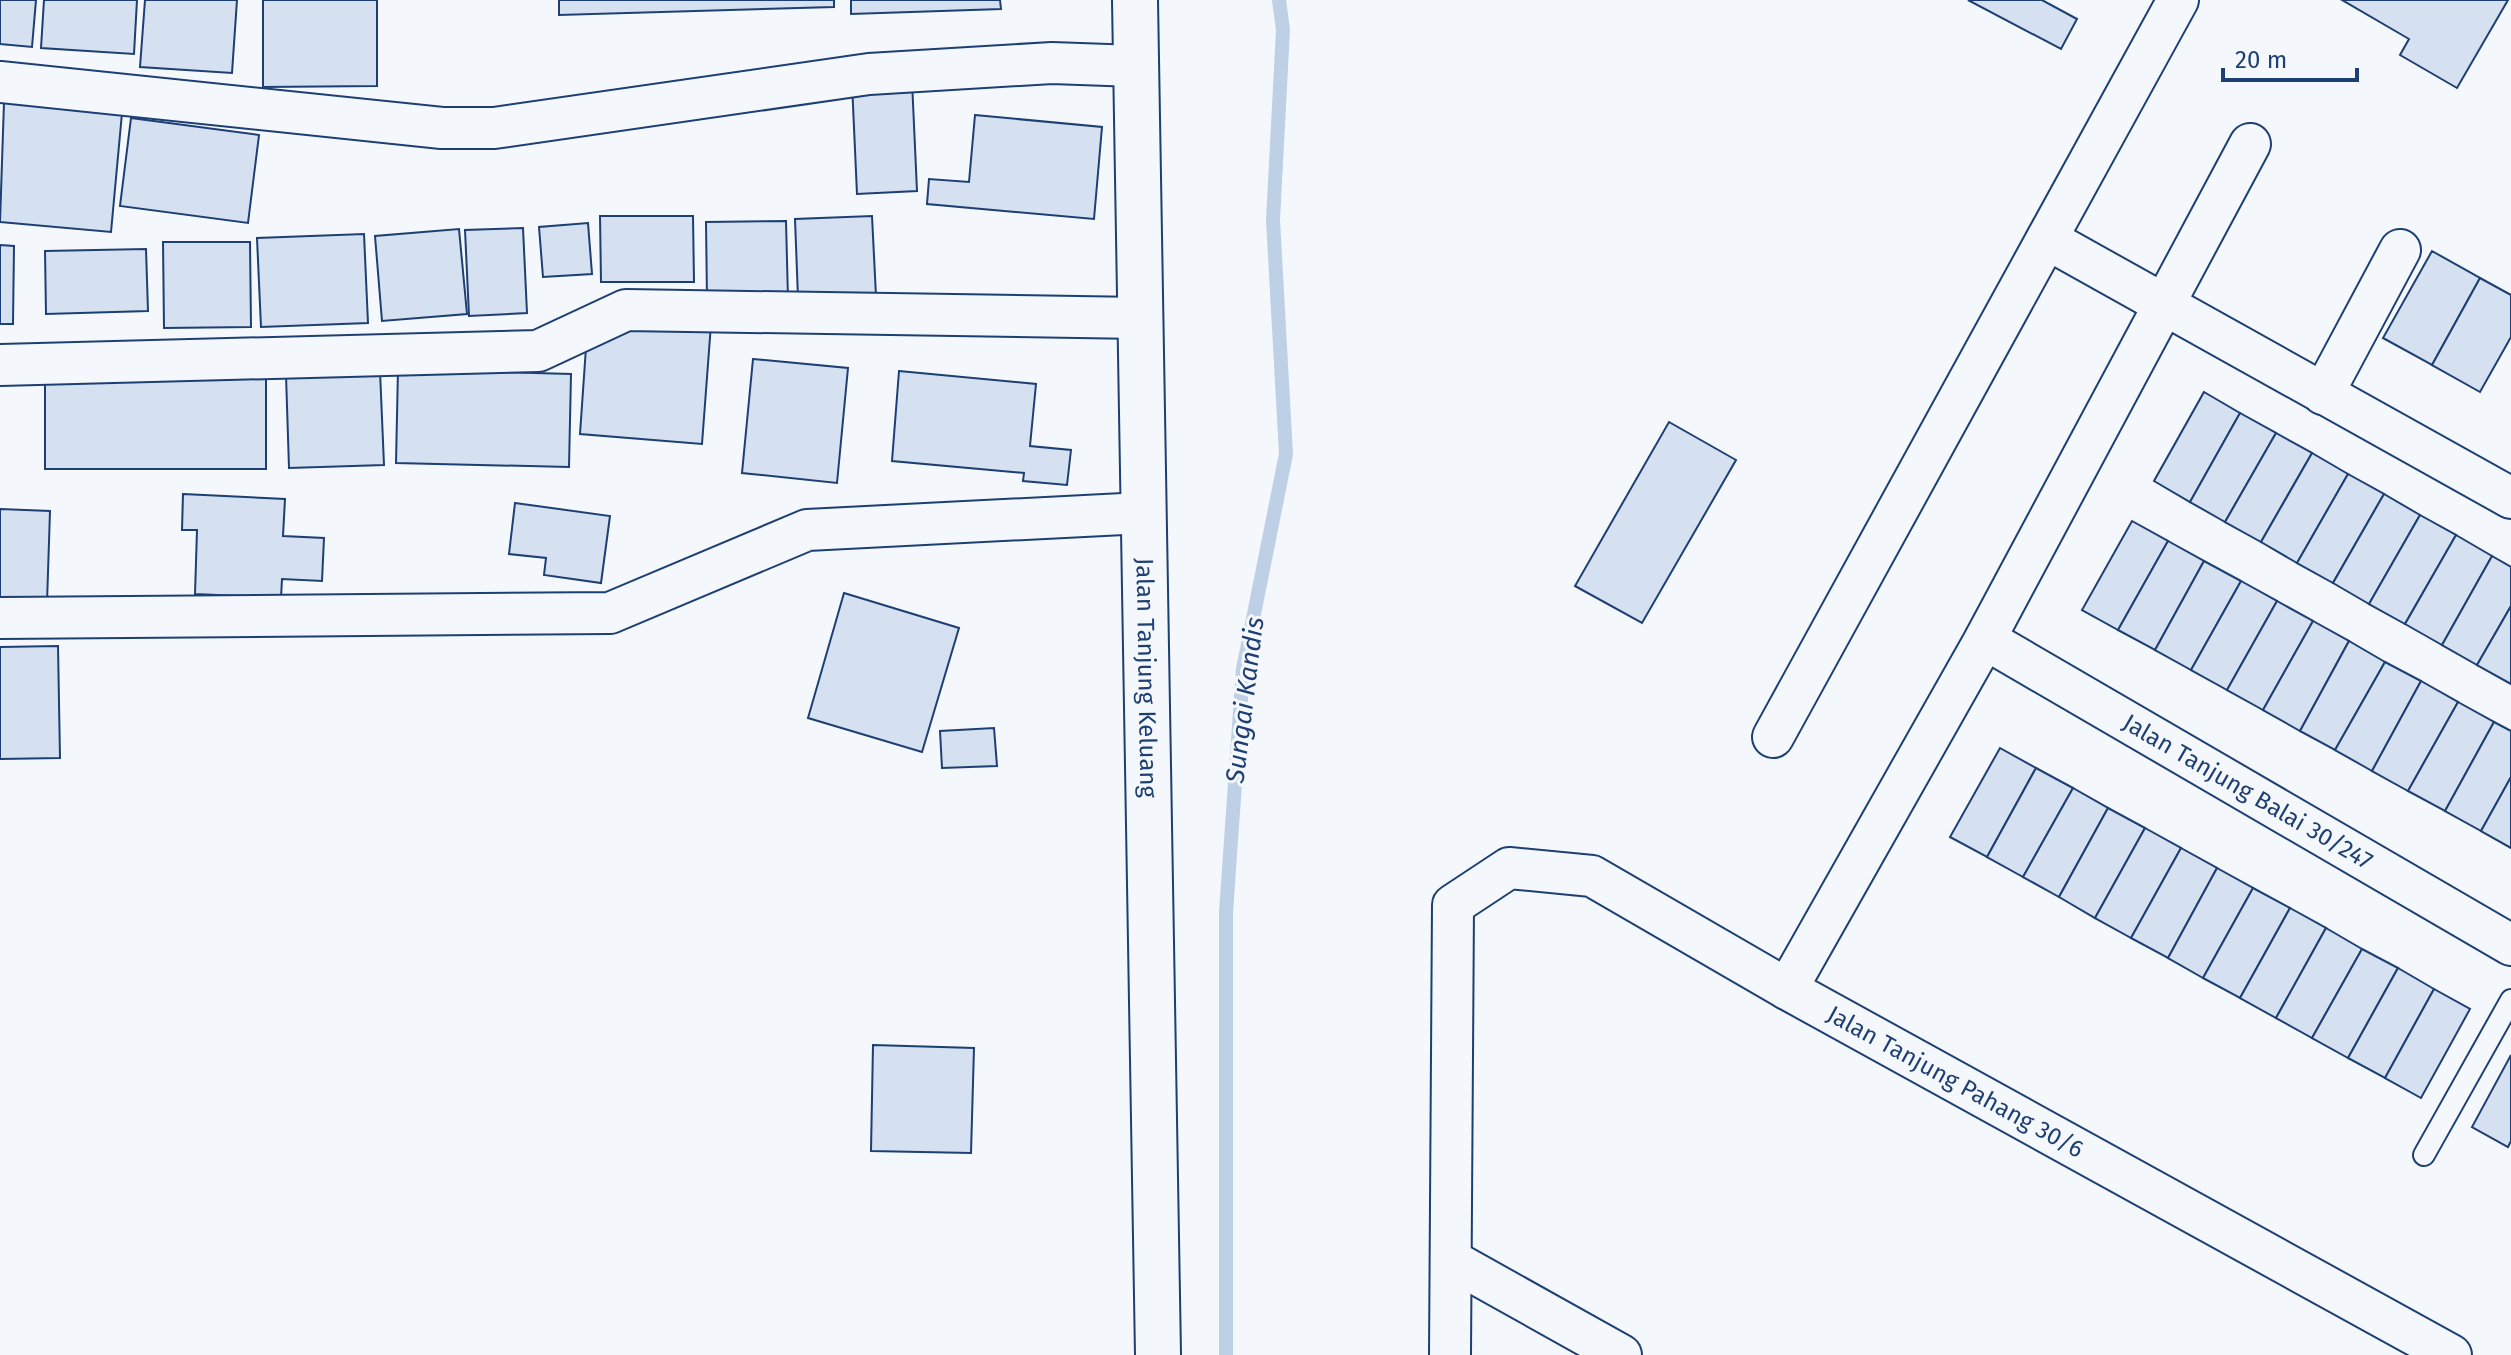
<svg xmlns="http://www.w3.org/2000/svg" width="2511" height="1355" font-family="'Fira Sans',sans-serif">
<rect width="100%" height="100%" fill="#f4f7fb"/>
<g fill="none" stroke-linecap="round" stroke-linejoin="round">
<polyline stroke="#bed0e5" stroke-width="14" points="1226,1355 1226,912 1243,669 1286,454 1273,220 1283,30 1279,0"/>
</g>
<g fill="#d5e0f0" stroke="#1d3f73" stroke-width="2">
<polygon points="0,0 36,0 32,47 0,44"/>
<polygon points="44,0 137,0 134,54 41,48"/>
<polygon points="145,0 237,0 232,73 140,67"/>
<polygon points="263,0 377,0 377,86 263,87"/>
<polygon points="559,0 834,0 834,7 559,15"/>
<polygon points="851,0 1000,0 1001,9 851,14"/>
<polygon points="1968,0 2042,0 2077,19 2061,49"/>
<polygon points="2342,0 2508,0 2457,88 2400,55 2409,39"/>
<polygon points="912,81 917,191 857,194 852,83"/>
<polygon points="4,102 122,113 111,232 0,222"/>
<polygon points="975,115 1102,127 1094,219 927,204 929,179 969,182"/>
<polygon points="131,118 259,135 248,223 120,206"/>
<polygon points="600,216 693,216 694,282 601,282"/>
<polygon points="872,216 876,296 798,298 795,219"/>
<polygon points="786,221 788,299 707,300 706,222"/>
<polygon points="588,223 592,274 543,277 539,227"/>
<polygon points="523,228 527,313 469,316 465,230"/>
<polygon points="459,229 467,314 382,321 375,236"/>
<polygon points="364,234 368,323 261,327 257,238"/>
<polygon points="163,242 250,242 251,327 164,328"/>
<polygon points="0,245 14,246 13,324 0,324"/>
<polygon points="146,249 148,311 46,314 45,251"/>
<polygon points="2432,251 2480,278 2432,365 2383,338"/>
<polygon points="2480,278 2511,295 2511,337 2480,392 2432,365"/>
<polygon points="620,317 711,324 702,444 580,434 587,333 618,336"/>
<polygon points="753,359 848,368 837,483 742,473"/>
<polygon points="398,369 571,374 569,467 396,463"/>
<polygon points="380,371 384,465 289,468 286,375"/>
<polygon points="899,371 1036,384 1030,446 1071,450 1067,485 1023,481 1024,473 892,461"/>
<rect x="45" y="376" width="221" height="93"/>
<polygon points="2204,392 2240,413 2190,502 2154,481"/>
<polygon points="2240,413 2276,433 2225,522 2190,502"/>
<polygon points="1669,422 1736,460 1642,623 1575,586"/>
<polygon points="2276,433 2312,453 2261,542 2225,522"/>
<polygon points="2312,453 2348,474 2297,563 2261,542"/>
<polygon points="2348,474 2384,494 2333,583 2297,563"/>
<polygon points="183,494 285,499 283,536 324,538 322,581 282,579 281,598 195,594 197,530 182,530"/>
<polygon points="2384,494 2420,515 2369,604 2333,583"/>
<polygon points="515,503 610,516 601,583 544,575 546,558 509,554"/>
<polygon points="0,509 50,511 47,603 0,601"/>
<polygon points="2420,515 2456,535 2405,624 2369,604"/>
<polygon points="2132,521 2168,541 2118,630 2082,610"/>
<polygon points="2456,535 2492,556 2442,645 2405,624"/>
<polygon points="2168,541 2204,561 2155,650 2118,630"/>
<polygon points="2492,556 2511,567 2511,606 2477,665 2442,645"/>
<polygon points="2204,561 2241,581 2191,670 2155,650"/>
<polygon points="2241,581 2277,601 2227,690 2191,670"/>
<polygon points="844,593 959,628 922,752 808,718"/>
<polygon points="2277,601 2313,621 2263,710 2227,690"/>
<polygon points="2511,606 2511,684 2477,665"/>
<polygon points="2313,621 2349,641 2300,731 2263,710"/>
<polygon points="2349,641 2385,662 2335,750 2300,731"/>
<polygon points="58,646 60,758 0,759 0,647"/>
<polygon points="2385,662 2421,681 2372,771 2335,750"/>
<polygon points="2421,681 2458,702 2408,791 2372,771"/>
<polygon points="2458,702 2494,722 2445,811 2408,791"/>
<polygon points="2494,722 2511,731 2511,777 2481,831 2445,811"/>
<polygon points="994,728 997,766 942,768 940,731"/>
<polygon points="2000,748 2036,768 1987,857 1950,837"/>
<polygon points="2036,768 2073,788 2023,877 1987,857"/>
<polygon points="2511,777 2511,848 2481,831"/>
<polygon points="2073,788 2108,808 2059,897 2023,877"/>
<polygon points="2108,808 2145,828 2095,918 2059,897"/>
<polygon points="2145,828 2181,848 2131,938 2095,918"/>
<polygon points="2181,848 2217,868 2168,958 2131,938"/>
<polygon points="2217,868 2253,888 2203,978 2168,958"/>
<polygon points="2253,888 2290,908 2240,998 2203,978"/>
<polygon points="2290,908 2326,928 2276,1018 2240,998"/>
<polygon points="2326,928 2362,949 2312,1038 2276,1018"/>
<polygon points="2362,949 2398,968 2348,1058 2312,1038"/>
<polygon points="2398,968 2434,989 2385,1078 2348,1058"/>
<polygon points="2434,989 2470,1009 2421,1098 2385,1078"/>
<polygon points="873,1045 974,1048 971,1153 871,1151"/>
<polygon points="2511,1055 2511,1141 2508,1147 2472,1127"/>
</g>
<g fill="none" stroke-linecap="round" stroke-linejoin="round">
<g stroke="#1d3f73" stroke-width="24">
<polyline id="service" points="2424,1155 2511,1000"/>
</g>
<g stroke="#1d3f73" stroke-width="44">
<g id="minor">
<polyline points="0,82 442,128 494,128 869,74 1052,63 1136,66"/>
<polyline points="2047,239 2511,498"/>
<polyline points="0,365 538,351 626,310 1140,318"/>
<polyline points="2323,394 2400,250"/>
<polyline points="0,618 610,613 807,530 1143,513"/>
<path id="s1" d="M 1985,639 L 2511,945"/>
<polyline points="1773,737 2178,0"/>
<polyline points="1787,989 1985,639 2250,144"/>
<polyline points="1451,1260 1621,1355"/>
<path id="s2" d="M 1450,1355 L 1453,905 L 1509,868 L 1592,876 L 1787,989 L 2451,1355"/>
</g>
</g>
<g stroke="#1d3f73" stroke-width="48">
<g id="secondary">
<path id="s3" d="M 1135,0 L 1158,1355"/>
</g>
</g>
<use href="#service" stroke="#f4f7fb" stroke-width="20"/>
<use href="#minor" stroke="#f4f7fb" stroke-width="40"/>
<use href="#secondary" stroke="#f4f7fb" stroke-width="44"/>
</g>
<g text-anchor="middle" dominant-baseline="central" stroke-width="6" stroke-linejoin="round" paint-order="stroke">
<g font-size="24" fill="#1d3f73" stroke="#f4f7fb">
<text stroke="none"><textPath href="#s3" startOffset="678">Jalan Tanjung Keluang</textPath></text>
<text stroke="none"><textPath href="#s1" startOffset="304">Jalan Tanjung Balai 30/247</textPath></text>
<text stroke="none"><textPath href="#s2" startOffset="1018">Jalan Tanjung Pahang 30/6</textPath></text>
</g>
<g font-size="26" font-style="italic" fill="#1d3f73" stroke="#f4f7fb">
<text transform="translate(1245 700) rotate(-83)">Sungai Kandis</text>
</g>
</g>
<path d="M2223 68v12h134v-12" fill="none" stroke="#1d3f73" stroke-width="4"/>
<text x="2235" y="68" font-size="24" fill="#1d3f73" stroke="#f4f7fb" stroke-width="6" paint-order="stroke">20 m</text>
</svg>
